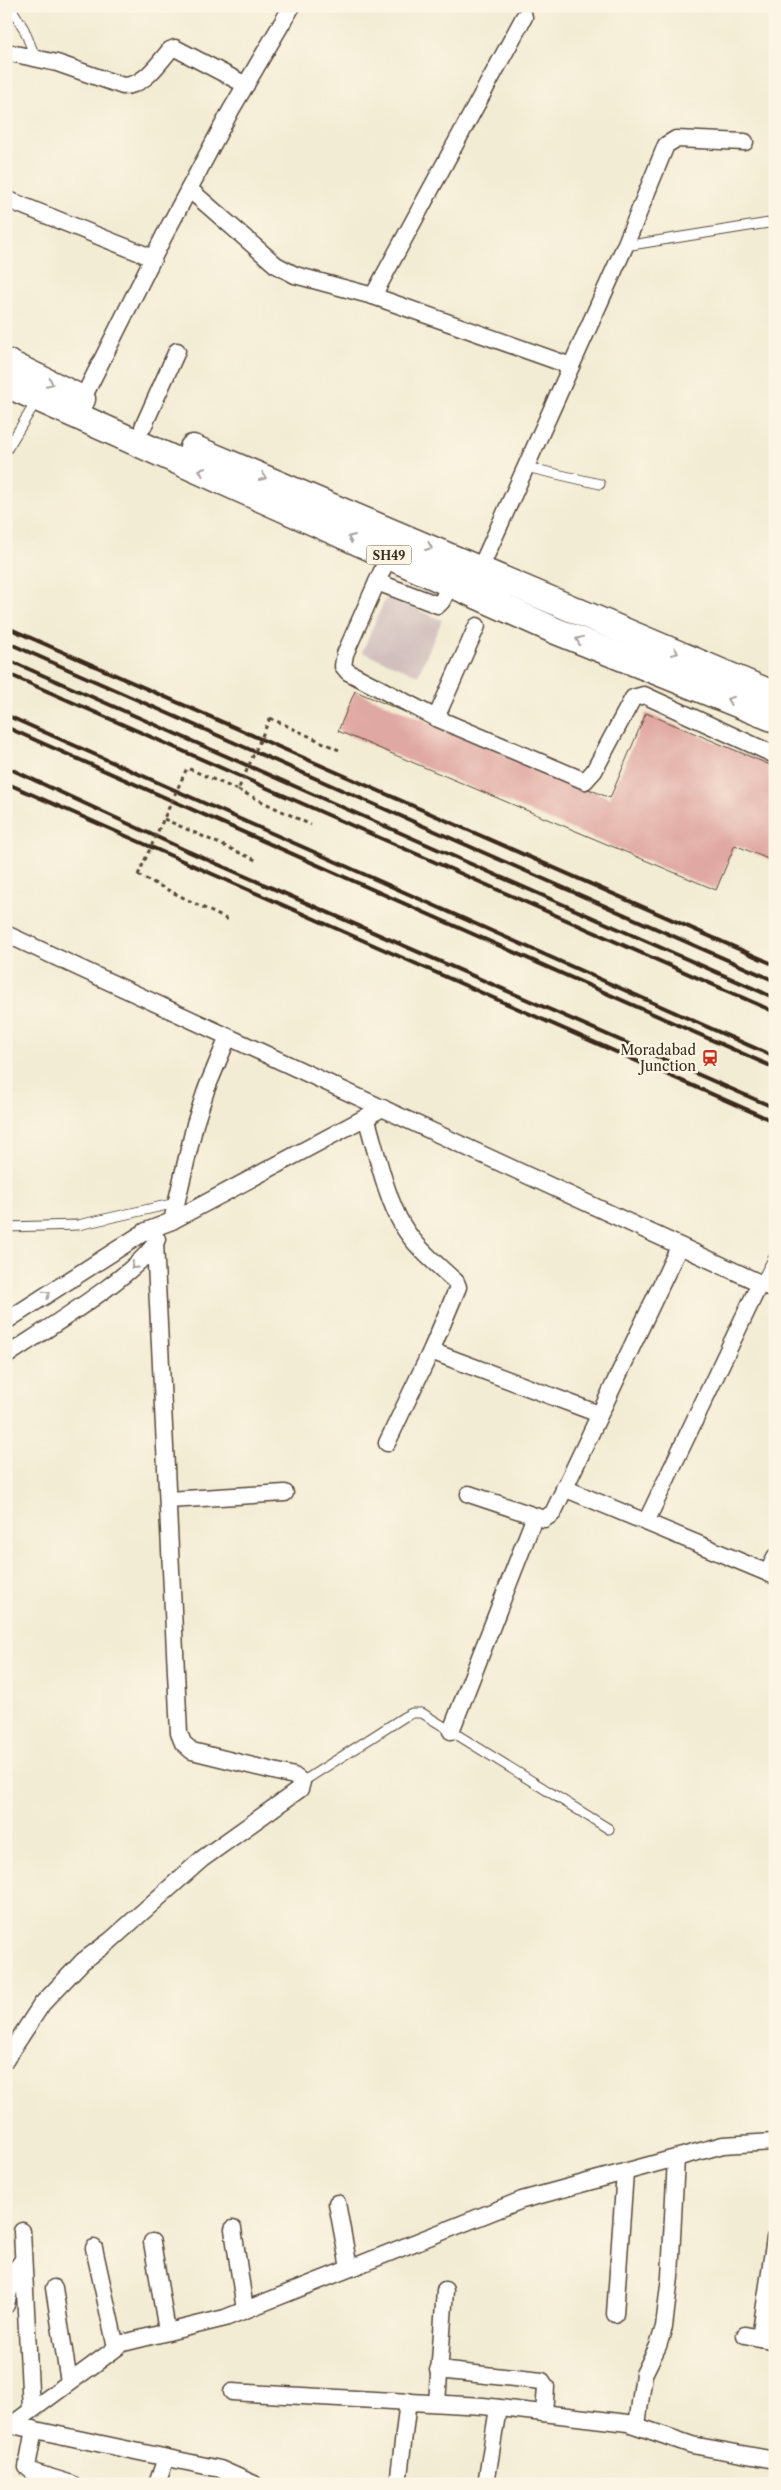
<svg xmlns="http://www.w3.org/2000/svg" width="781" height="2490" font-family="'Libre Caslon Text',serif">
<rect width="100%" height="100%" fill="#fcf5e5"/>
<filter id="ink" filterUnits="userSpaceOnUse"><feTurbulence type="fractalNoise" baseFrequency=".02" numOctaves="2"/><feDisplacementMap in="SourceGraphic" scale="10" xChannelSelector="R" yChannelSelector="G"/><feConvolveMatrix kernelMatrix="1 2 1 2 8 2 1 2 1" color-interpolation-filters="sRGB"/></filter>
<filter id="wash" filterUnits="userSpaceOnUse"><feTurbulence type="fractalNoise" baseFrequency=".0096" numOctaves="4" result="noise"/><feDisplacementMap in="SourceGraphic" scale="20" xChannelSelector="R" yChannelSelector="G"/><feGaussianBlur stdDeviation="1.12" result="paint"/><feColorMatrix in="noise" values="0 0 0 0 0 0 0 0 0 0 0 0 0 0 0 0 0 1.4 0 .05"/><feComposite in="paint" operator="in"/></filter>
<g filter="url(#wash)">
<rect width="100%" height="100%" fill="#f3ecd4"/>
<polygon fill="#d1bfbd" points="386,597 442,620 418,675 362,652"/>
<g id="blocks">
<polygon fill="#e0a8a2" points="355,691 610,798 646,713 775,767 775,862 735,845 716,890 338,731"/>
</g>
</g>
<g filter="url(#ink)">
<use href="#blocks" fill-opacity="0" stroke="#574739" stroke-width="1"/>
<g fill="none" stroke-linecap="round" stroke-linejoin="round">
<g stroke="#574739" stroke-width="11">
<g id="service">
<polyline points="10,6 24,29 36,59"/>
<polyline points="625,246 775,222"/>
<polyline points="6,451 37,400"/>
<polyline points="526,467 600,484"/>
<polyline points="6,1227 78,1225 176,1203"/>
<polyline points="760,1283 775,1255"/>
<polyline points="302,1782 404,1717 412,1713 422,1713 609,1829"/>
</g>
</g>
<g stroke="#574739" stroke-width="19">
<g id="minor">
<path d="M 6,52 L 57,63 L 123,86 C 144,86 157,65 170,50 L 175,48 L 246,85"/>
<polyline points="189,189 276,265 295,275 373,296 571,366"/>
<polyline points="6,199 153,258"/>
<polyline points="373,296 524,17"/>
<polyline points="78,408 164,236 231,110 292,6"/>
<polyline points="143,427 177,351"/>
<polyline points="389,555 345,654 343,666 348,672 436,718 477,626"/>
<polyline points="480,569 625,246 666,145 676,139 745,142"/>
<polyline points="377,582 438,605 442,601 451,583"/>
<polyline points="436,718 585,781 594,771 633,698 644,695 775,755"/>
<polyline points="6,934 775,1290"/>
<path d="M 366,1117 C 376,1150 386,1198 403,1226 C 416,1248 438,1265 456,1282 L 458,1287 L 431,1351 L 387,1443"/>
<polyline points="172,1221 195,1124 206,1090 228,1037"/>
<polyline points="6,1321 146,1231 172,1221 383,1108"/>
<polyline points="431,1351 599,1414"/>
<path d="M 6,1356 C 38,1334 145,1270 157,1239"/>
<polyline points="564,1488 775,1576"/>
<polyline points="469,1494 544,1519 553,1513 679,1247"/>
<polyline points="168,1500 285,1493"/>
<polyline points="646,1522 760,1283"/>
<polyline points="768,1573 775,1557"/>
<polyline points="451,1731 535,1516"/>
<polyline points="6,2059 42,2004 83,1961 110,1941 202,1859 300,1789 302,1782 294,1776 192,1751 183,1743 179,1733 155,1243"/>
<polyline points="337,2203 349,2268"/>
<polyline points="233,2229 245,2310"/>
<polyline points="22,2231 31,2410"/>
<polyline points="152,2242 167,2331"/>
<polyline points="94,2248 116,2347"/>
<polyline points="54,2288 69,2382"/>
<polyline points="6,2305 13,2273 23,2260"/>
<polyline points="615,2314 625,2172"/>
<polyline points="745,2335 775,2341"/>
<polyline points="760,2338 775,2238"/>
<polyline points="438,2370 542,2381 546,2387 544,2413"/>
<polyline points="232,2392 483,2406 628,2423 692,2445 775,2460"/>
<polyline points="437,2403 445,2290"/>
<polyline points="7,2424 220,2469 254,2484"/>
<polyline points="13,2424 123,2343 225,2318 522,2200 723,2145 775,2142"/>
<polyline points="637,2425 644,2374 658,2346 664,2327 670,2277 676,2158"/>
<polyline points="34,2429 27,2467 33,2472 72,2484"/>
<polyline points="157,2484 166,2458"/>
<polyline points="398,2484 408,2401"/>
<polyline points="486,2484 498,2408"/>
</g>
</g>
<g stroke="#574739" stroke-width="29">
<g id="primary">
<polyline points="6,362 82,399"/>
<polyline points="6,384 556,631 775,719"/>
<polyline points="193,448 775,695"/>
</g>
</g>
<g stroke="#574739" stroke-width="3" stroke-dasharray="4 4" stroke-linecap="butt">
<polyline points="270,718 339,750"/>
<polyline points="238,790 311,825"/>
<polyline points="164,819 258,861"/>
<polyline points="138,875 228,920"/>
</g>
<use href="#service" stroke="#fff" stroke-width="9"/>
<use href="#minor" stroke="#fff" stroke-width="16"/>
<use href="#primary" stroke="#fff" stroke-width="26"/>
<g stroke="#3b2a1e" stroke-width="4">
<polyline points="6,627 775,965"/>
<polyline points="6,642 775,981"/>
<polyline points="6,659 775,998"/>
<polyline points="6,673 775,1012"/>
<polyline points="6,715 775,1057"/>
<polyline points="6,727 775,1068"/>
<polyline points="6,767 185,850 775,1108"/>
<polyline points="6,783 775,1122"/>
</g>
<polyline stroke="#574739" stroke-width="3" stroke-dasharray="4 4" stroke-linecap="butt" points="138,875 187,768 238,790 270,718"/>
</g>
<defs><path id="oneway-chevron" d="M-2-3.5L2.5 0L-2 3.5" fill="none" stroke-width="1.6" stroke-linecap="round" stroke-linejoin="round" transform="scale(1.25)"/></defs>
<g stroke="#a79f9a">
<use href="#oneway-chevron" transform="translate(50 383) rotate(26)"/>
<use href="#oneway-chevron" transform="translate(202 471) rotate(-156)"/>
<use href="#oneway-chevron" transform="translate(263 477) rotate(23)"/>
<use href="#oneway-chevron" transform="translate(351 538) rotate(-156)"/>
<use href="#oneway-chevron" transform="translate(429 547) rotate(23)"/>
<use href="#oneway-chevron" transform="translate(579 640) rotate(-158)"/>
<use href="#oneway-chevron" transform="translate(675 652) rotate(23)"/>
<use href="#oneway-chevron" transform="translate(730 700) rotate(-158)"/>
<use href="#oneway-chevron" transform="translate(134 1266) rotate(138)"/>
<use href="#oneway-chevron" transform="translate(47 1294) rotate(-33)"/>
</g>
</g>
<defs>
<g id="station-bare" transform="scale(1.35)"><path d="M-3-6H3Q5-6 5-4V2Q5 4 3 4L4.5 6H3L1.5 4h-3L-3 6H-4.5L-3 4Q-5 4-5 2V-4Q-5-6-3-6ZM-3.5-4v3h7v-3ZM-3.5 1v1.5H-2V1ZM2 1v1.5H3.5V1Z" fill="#c8321e" stroke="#fcf5e5" stroke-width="2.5" paint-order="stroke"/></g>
</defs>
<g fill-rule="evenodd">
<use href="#station-bare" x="710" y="1058"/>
</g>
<g text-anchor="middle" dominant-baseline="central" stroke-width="5" stroke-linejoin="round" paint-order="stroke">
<rect fill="#fcf5e5" stroke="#75675a" stroke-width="1" x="366.5" y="545.5" width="45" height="19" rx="4"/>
<g font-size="12" font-weight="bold" fill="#3b2a1e">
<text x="389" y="555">SH49</text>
</g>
<g font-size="14" fill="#3b2a1e" stroke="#fcf5e5" text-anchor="end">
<text x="696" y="1050">Moradabad<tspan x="696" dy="16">Junction</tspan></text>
</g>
</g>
<rect width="781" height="2490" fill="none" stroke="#fcf5e5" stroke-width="25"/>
</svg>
